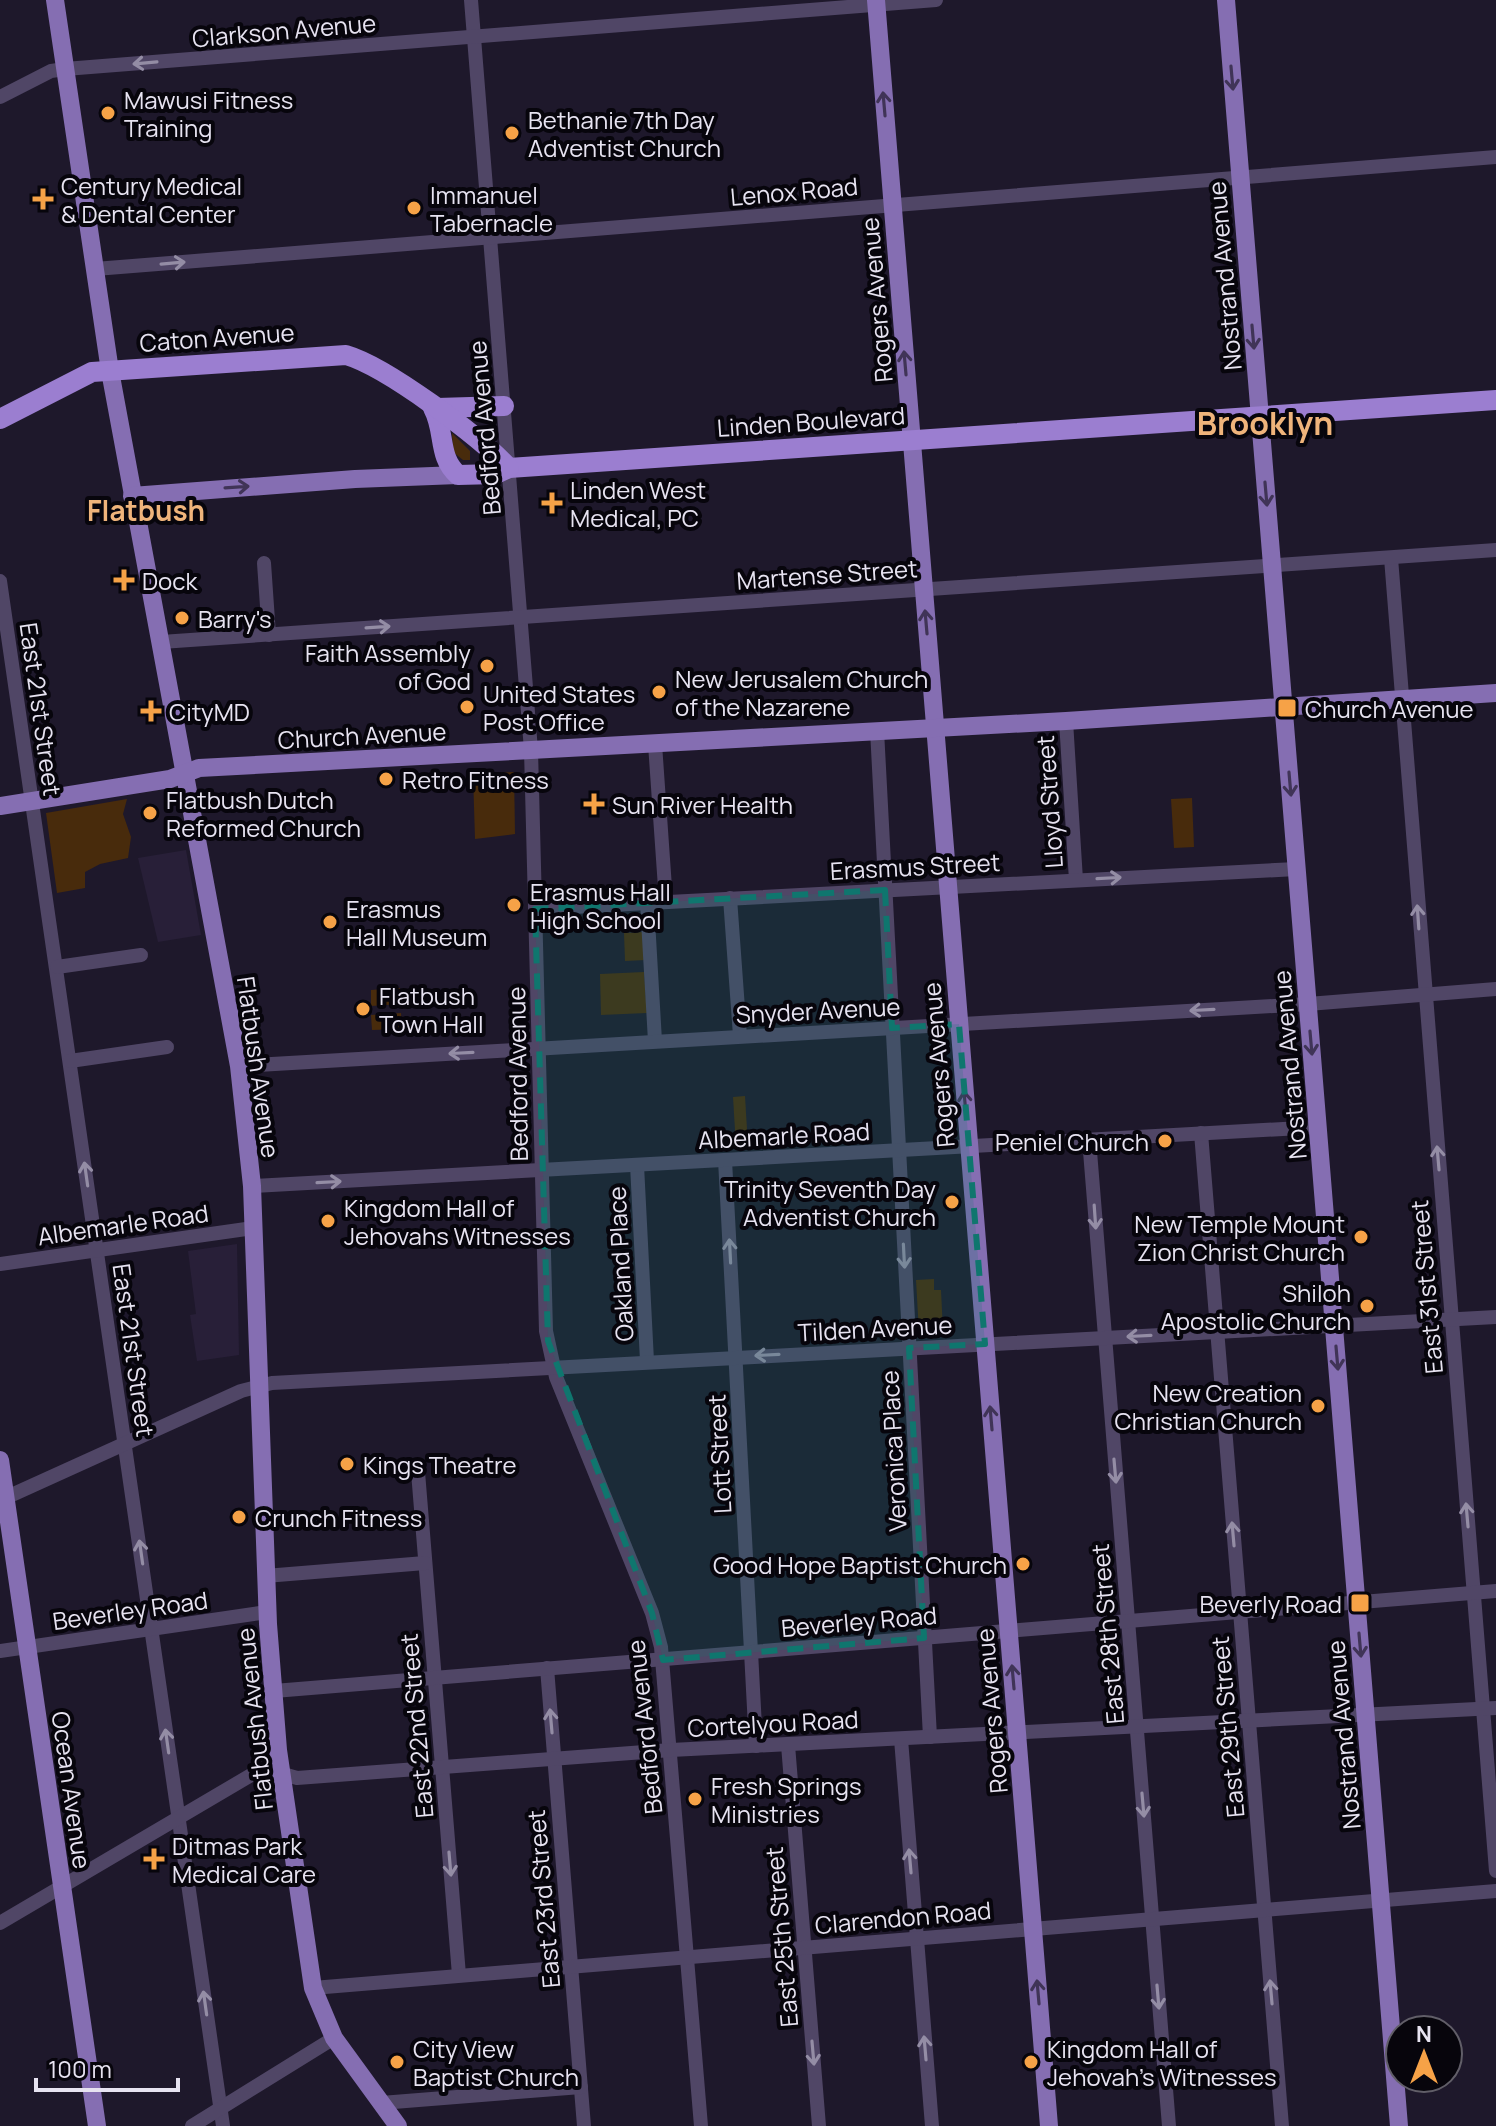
<svg xmlns="http://www.w3.org/2000/svg" width="1496" height="2126" font-family="Manrope,sans-serif">
<rect width="100%" height="100%" fill="#1e182b"/>
<g fill="#281f38">
<polygon points="186,850 201,935 158,942 138,858"/>
<polygon points="237,1244 239,1355 197,1361 190,1315 196,1314 188,1251"/>
</g>
<g fill="#482b0c">
<polygon points="452,433 470,451 470,460 463,460 453,452"/>
<polygon points="514,772 515,834 475,839 473,774"/>
<polygon points="1192,798 1194,847 1174,848 1171,799"/>
<polygon points="127,799 123,814 131,837 128,858 100,864 85,872 85,888 57,893 46,813"/>
<polygon points="644,932 646,960 625,961 624,933"/>
<polygon points="644,972 647,1013 601,1015 600,974"/>
<polygon points="400,988 401,1004 371,1006 371,990"/>
<polygon points="401,1013 402,1029 372,1030 371,1015"/>
<polygon points="745,1096 748,1146 736,1147 733,1097"/>
<polygon points="934,1279 934,1290 941,1290 943,1331 919,1333 916,1280"/>
</g>
<g fill="none" stroke-linecap="round" stroke-linejoin="round">
<g stroke="#504666" stroke-width="14">
<polyline points="471,0 531,750 546,1331 556,1377 652,1613 661,1647 701,2126"/>
<polyline points="0,97 51,71 65,69 936,0"/>
<polyline points="95,269 1496,157"/>
<polyline points="1391,558 1496,1871"/>
<polyline points="264,563 269,635"/>
<polyline points="0,581 223,2126"/>
<polyline points="161,642 1496,550"/>
<polyline points="1066,721 1076,880"/>
<polyline points="877,730 930,1737"/>
<polyline points="655,744 666,902"/>
<polyline points="730,898 740,1036"/>
<polyline points="647,903 655,1041"/>
<polyline points="535,909 1296,869"/>
<polyline points="57,967 141,955"/>
<polyline points="70,1061 167,1047"/>
<polyline points="239,1066 1308,1004 1496,989"/>
<polyline points="1201,1133 1282,2126"/>
<polyline points="1089,1139 1169,2126"/>
<polyline points="725,1160 756,1746"/>
<polyline points="637,1165 647,1361"/>
<polyline points="252,1186 1318,1127"/>
<polyline points="0,1264 253,1228"/>
<polyline points="418,1472 459,1975"/>
<polyline points="5,1498 241,1391 272,1383 1496,1317"/>
<polyline points="265,1576 425,1563"/>
<polyline points="0,1651 267,1612"/>
<polyline points="547,1668 584,2126"/>
<polyline points="274,1691 1496,1591"/>
<polyline points="901,1739 932,2126"/>
<polyline points="788,1745 819,2126"/>
<polyline points="0,1923 263,1768 297,1778 671,1750 1496,1708"/>
<polyline points="313,1988 1496,1891"/>
<polyline points="381,2103 581,2087"/>
<polyline points="192,2126 334,2038"/>
</g>
<g stroke="#856eb2" stroke-width="18">
<polyline points="55,0 110,371 239,1066 252,1186 268,1624 278,1750 313,1988 334,2038 398,2126"/>
<polyline points="876,0 1049,2126"/>
<polyline points="1226,0 1399,2126"/>
<polyline points="132,496 355,479 458,475"/>
<polyline points="0,806 170,779 199,768 1066,721 1496,693"/>
<polyline points="0,1460 97,2126"/>
</g>
<g stroke="#9b7ed0" stroke-width="20">
<path d="M 433,408 C 446,432 437,456 458,475 L 496,474 L 509,468 L 1496,400"/>
<polyline points="437,408 504,406"/>
<path d="M 0,419 L 92,372 L 346,355 C 387,367 479,436 509,468"/>
</g>
</g>
<defs><path id="oneway-shaft" d="M-6 0H5M1.5-3L5.5 0L1.5 3" fill="none" stroke-width="1.6" stroke-linecap="round" stroke-linejoin="round" transform="scale(2)"/></defs>
<g stroke="#948da5">
<use href="#oneway-shaft" transform="translate(145 63) rotate(175)"/>
<use href="#oneway-shaft" transform="translate(173 263) rotate(-5)"/>
<use href="#oneway-shaft" transform="translate(378 627) rotate(-4)"/>
<use href="#oneway-shaft" transform="translate(1109 878) rotate(-3)"/>
<use href="#oneway-shaft" transform="translate(1418 917) rotate(-94)"/>
<use href="#oneway-shaft" transform="translate(1202 1010) rotate(177)"/>
<use href="#oneway-shaft" transform="translate(461 1053) rotate(177)"/>
<use href="#oneway-shaft" transform="translate(1438 1158) rotate(-95)"/>
<use href="#oneway-shaft" transform="translate(86 1174) rotate(-98)"/>
<use href="#oneway-shaft" transform="translate(329 1182) rotate(-3)"/>
<use href="#oneway-shaft" transform="translate(1095 1217) rotate(86)"/>
<use href="#oneway-shaft" transform="translate(730 1251) rotate(-93)"/>
<use href="#oneway-shaft" transform="translate(904 1256) rotate(87)"/>
<use href="#oneway-shaft" transform="translate(1139 1336) rotate(177)"/>
<use href="#oneway-shaft" transform="translate(767 1355) rotate(177)"/>
<use href="#oneway-shaft" transform="translate(1115 1471) rotate(85)"/>
<use href="#oneway-shaft" transform="translate(1467 1515) rotate(-95)"/>
<use href="#oneway-shaft" transform="translate(1233 1534) rotate(-95)"/>
<use href="#oneway-shaft" transform="translate(141 1552) rotate(-98)"/>
<use href="#oneway-shaft" transform="translate(551 1721) rotate(-95)"/>
<use href="#oneway-shaft" transform="translate(167 1741) rotate(-98)"/>
<use href="#oneway-shaft" transform="translate(1143 1805) rotate(85)"/>
<use href="#oneway-shaft" transform="translate(910 1861) rotate(-95)"/>
<use href="#oneway-shaft" transform="translate(450 1864) rotate(85)"/>
<use href="#oneway-shaft" transform="translate(1271 1992) rotate(-95)"/>
<use href="#oneway-shaft" transform="translate(1158 1997) rotate(85)"/>
<use href="#oneway-shaft" transform="translate(205 2003) rotate(-98)"/>
<use href="#oneway-shaft" transform="translate(925 2048) rotate(-95)"/>
<use href="#oneway-shaft" transform="translate(813 2053) rotate(85)"/>
</g>
<g stroke="#403457">
<use href="#oneway-shaft" transform="translate(1232 78) rotate(85)"/>
<use href="#oneway-shaft" transform="translate(884 104) rotate(-95)"/>
<use href="#oneway-shaft" transform="translate(1253 337) rotate(85)"/>
<use href="#oneway-shaft" transform="translate(905 363) rotate(-95)"/>
<use href="#oneway-shaft" transform="translate(237 487) rotate(-4)"/>
<use href="#oneway-shaft" transform="translate(1266 494) rotate(85)"/>
<use href="#oneway-shaft" transform="translate(926 622) rotate(-95)"/>
<use href="#oneway-shaft" transform="translate(1290 784) rotate(85)"/>
<use href="#oneway-shaft" transform="translate(1311 1043) rotate(85)"/>
<use href="#oneway-shaft" transform="translate(965 1103) rotate(-95)"/>
<use href="#oneway-shaft" transform="translate(1337 1358) rotate(85)"/>
<use href="#oneway-shaft" transform="translate(991 1418) rotate(-95)"/>
<use href="#oneway-shaft" transform="translate(1360 1645) rotate(85)"/>
<use href="#oneway-shaft" transform="translate(1013 1677) rotate(-95)"/>
<use href="#oneway-shaft" transform="translate(1038 1992) rotate(-95)"/>
</g>
<path fill="#0f766e" fill-opacity="0.2" stroke="#0f766e" stroke-width="6" stroke-dasharray="16 10" stroke-linejoin="round" d="M 885,890 L 892,1028 L 959,1024 L 985,1344 L 909,1348 L 924,1638 L 663,1660 L 652,1613 L 548,1341 L 535,909 Z"/>
<g fill="#f6a247" stroke="#07050c" stroke-width="3">
<circle cx="108" cy="113" r="8"/>
<circle cx="512" cy="133" r="8"/>
<path d="M39 187h8v8h8v8h-8v8h-8v-8h-8v-8h8z"/>
<circle cx="414" cy="208" r="8"/>
<path d="M548 491h8v8h8v8h-8v8h-8v-8h-8v-8h8z"/>
<path d="M120 568h8v8h8v8h-8v8h-8v-8h-8v-8h8z"/>
<circle cx="182" cy="618" r="8"/>
<circle cx="487" cy="666" r="8"/>
<circle cx="659" cy="692" r="8"/>
<circle cx="467" cy="707" r="8"/>
<rect x="1277" y="698" width="20" height="20" rx="4"/>
<path d="M147 699h8v8h8v8h-8v8h-8v-8h-8v-8h8z"/>
<circle cx="386" cy="779" r="8"/>
<path d="M590 792h8v8h8v8h-8v8h-8v-8h-8v-8h8z"/>
<circle cx="150" cy="813" r="8"/>
<circle cx="514" cy="905" r="8"/>
<circle cx="330" cy="922" r="8"/>
<circle cx="363" cy="1009" r="8"/>
<circle cx="1165" cy="1141" r="8"/>
<circle cx="952" cy="1202" r="8"/>
<circle cx="328" cy="1221" r="8"/>
<circle cx="1361" cy="1237" r="8"/>
<circle cx="1367" cy="1306" r="8"/>
<circle cx="1318" cy="1406" r="8"/>
<circle cx="347" cy="1464" r="8"/>
<circle cx="239" cy="1517" r="8"/>
<circle cx="1023" cy="1564" r="8"/>
<rect x="1350" y="1593" width="20" height="20" rx="4"/>
<circle cx="695" cy="1799" r="8"/>
<path d="M150 1847h8v8h8v8h-8v8h-8v-8h-8v-8h8z"/>
<circle cx="397" cy="2062" r="8"/>
<circle cx="1031" cy="2062" r="8"/>
</g>
<g text-anchor="middle" dominant-baseline="central" stroke-width="8" stroke-linejoin="round" paint-order="stroke">
<g font-size="24" fill="#e7e3f1" stroke="#07050c">
<text transform="translate(284 30) rotate(-5)">Clarkson Avenue</text>
<text transform="translate(794 191) rotate(-5)">Lenox Road</text>
<text transform="translate(1224 276) rotate(-95)">Nostrand Avenue</text>
<text transform="translate(876 300) rotate(-95)">Rogers Avenue</text>
<text transform="translate(217 337) rotate(-4)">Caton Avenue</text>
<text transform="translate(811 421) rotate(-4)">Linden Boulevard</text>
<text transform="translate(484 428) rotate(-95)">Bedford Avenue</text>
<text transform="translate(827 574) rotate(-4)">Martense Street</text>
<text transform="translate(41 709) rotate(82)">East 21st Street</text>
<text transform="translate(362 735) rotate(-3)">Church Avenue</text>
<text transform="translate(1049 802) rotate(-94)">Lloyd Street</text>
<text transform="translate(915 866) rotate(-3)">Erasmus Street</text>
<text transform="translate(818 1010) rotate(-3)">Snyder Avenue</text>
<text transform="translate(938 1065) rotate(-95)">Rogers Avenue</text>
<text transform="translate(1289 1065) rotate(-95)">Nostrand Avenue</text>
<text transform="translate(259 1067) rotate(82)">Flatbush Avenue</text>
<text transform="translate(517 1074) rotate(-91)">Bedford Avenue</text>
<text transform="translate(784 1135) rotate(-3)">Albemarle Road</text>
<text transform="translate(123 1224) rotate(-8)">Albemarle Road</text>
<text transform="translate(620 1264) rotate(-93)">Oakland Place</text>
<text transform="translate(1426 1287) rotate(-95)">East 31st Street</text>
<text transform="translate(875 1328) rotate(-3)">Tilden Avenue</text>
<text transform="translate(134 1350) rotate(82)">East 21st Street</text>
<text transform="translate(893 1451) rotate(-93)">Veronica Place</text>
<text transform="translate(719 1454) rotate(-93)">Lott Street</text>
<text transform="translate(130 1610) rotate(-8)">Beverley Road</text>
<text transform="translate(859 1621) rotate(-5)">Beverley Road</text>
<text transform="translate(1107 1634) rotate(-95)">East 28th Street</text>
<text transform="translate(991 1711) rotate(-95)">Rogers Avenue</text>
<text transform="translate(254 1719) rotate(-96)">Flatbush Avenue</text>
<text transform="translate(773 1723) rotate(-3)">Cortelyou Road</text>
<text transform="translate(416 1726) rotate(-95)">East 22nd Street</text>
<text transform="translate(644 1727) rotate(-96)">Bedford Avenue</text>
<text transform="translate(1227 1727) rotate(-95)">East 29th Street</text>
<text transform="translate(1343 1735) rotate(-95)">Nostrand Avenue</text>
<text transform="translate(72 1790) rotate(82)">Ocean Avenue</text>
<text transform="translate(543 1899) rotate(-95)">East 23rd Street</text>
<text transform="translate(903 1917) rotate(-5)">Clarendon Road</text>
<text transform="translate(781 1937) rotate(-95)">East 25th Street</text>
</g>
<g font-size="24" fill="#e7e3f1" stroke="#07050c" text-anchor="start">
<text x="124" y="99">Mawusi Fitness<tspan x="124" dy="28">Training</tspan></text>
<text x="528" y="119">Bethanie 7th Day<tspan x="528" dy="28">Adventist Church</tspan></text>
<text x="61" y="185">Century Medical<tspan x="61" dy="28">&amp; Dental Center</tspan></text>
<text x="430" y="194">Immanuel<tspan x="430" dy="28">Tabernacle</tspan></text>
<text x="570" y="489">Linden West<tspan x="570" dy="28">Medical, PC</tspan></text>
<text x="142" y="580">Dock</text>
<text x="198" y="618">Barry's</text>
<text x="471" y="652" text-anchor="end">Faith Assembly<tspan x="471" dy="28">of God</tspan></text>
<text x="675" y="678">New Jerusalem Church<tspan x="675" dy="28">of the Nazarene</tspan></text>
<text x="483" y="693">United States<tspan x="483" dy="28">Post Office</tspan></text>
<text x="1305" y="708">Church Avenue</text>
<text x="169" y="711">CityMD</text>
<text x="402" y="779">Retro Fitness</text>
<text x="166" y="799">Flatbush Dutch<tspan x="166" dy="28">Reformed Church</tspan></text>
<text x="612" y="804">Sun River Health</text>
<text x="530" y="891">Erasmus Hall<tspan x="530" dy="28">High School</tspan></text>
<text x="346" y="908">Erasmus<tspan x="346" dy="28">Hall Museum</tspan></text>
<text x="379" y="995">Flatbush<tspan x="379" dy="28">Town Hall</tspan></text>
<text x="1149" y="1141" text-anchor="end">Peniel Church</text>
<text x="936" y="1188" text-anchor="end">Trinity Seventh Day<tspan x="936" dy="28">Adventist Church</tspan></text>
<text x="344" y="1207">Kingdom Hall of<tspan x="344" dy="28">Jehovahs Witnesses</tspan></text>
<text x="1345" y="1223" text-anchor="end">New Temple Mount<tspan x="1345" dy="28">Zion Christ Church</tspan></text>
<text x="1351" y="1292" text-anchor="end">Shiloh<tspan x="1351" dy="28">Apostolic Church</tspan></text>
<text x="1302" y="1392" text-anchor="end">New Creation<tspan x="1302" dy="28">Christian Church</tspan></text>
<text x="363" y="1464">Kings Theatre</text>
<text x="255" y="1517">Crunch Fitness</text>
<text x="1007" y="1564" text-anchor="end">Good Hope Baptist Church</text>
<text x="1342" y="1603" text-anchor="end">Beverly Road</text>
<text x="711" y="1785">Fresh Springs<tspan x="711" dy="28">Ministries</tspan></text>
<text x="172" y="1845">Ditmas Park<tspan x="172" dy="28">Medical Care</tspan></text>
<text x="413" y="2048">City View<tspan x="413" dy="28">Baptist Church</tspan></text>
<text x="1047" y="2048">Kingdom Hall of<tspan x="1047" dy="28">Jehovah's Witnesses</tspan></text>
</g>
<g font-size="28" font-weight="bold" fill="#efb47b" stroke="#07050c">
<text x="146" y="510">Flatbush</text>
</g>
<g font-size="32" font-weight="bold" fill="#efb47b" stroke="#07050c">
<text x="1265" y="423">Brooklyn</text>
</g>
</g>
<g transform="translate(1424 2054)"><circle r="38" fill="#07050c" stroke="#615e68" stroke-width="2"/>
<path d="M0-6L14 30L0 20L-14 30Z" fill="#f6a247"/>
<text y="-12" font-size="22" font-weight="bold" text-anchor="middle" fill="#e7e3f1">N</text>
</g>
<path d="M36 2078v12h142v-12" fill="none" stroke="#e7e3f1" stroke-width="4"/>
<text x="48" y="2078" font-size="24" fill="#e7e3f1" stroke="#07050c" stroke-width="6" paint-order="stroke">100 m</text>
</svg>
